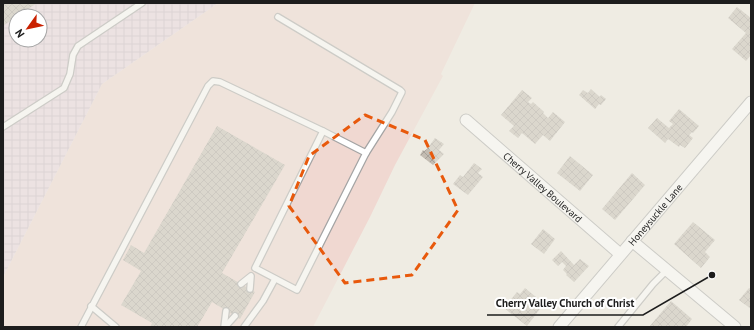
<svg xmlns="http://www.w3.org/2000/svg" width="754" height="330" font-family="'PT Sans',sans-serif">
<defs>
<pattern id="industrial-grid" width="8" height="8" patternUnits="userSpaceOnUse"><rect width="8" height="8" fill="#e8d4e1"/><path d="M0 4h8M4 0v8" fill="none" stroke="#c7b6c1"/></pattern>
<pattern id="building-cross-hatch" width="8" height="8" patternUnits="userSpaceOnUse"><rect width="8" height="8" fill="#c3bcb2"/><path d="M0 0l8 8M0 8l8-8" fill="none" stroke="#a7a199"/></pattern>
</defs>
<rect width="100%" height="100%" fill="#efece3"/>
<polygon fill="#f0d8d1" points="218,3 475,3 441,74 443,76 395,165 370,217 313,327 3,327 3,277 102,84"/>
<path fill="url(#industrial-grid)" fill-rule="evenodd" d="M 3,3 L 218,3 L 102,84 L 3,277 ZM 16,16 L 40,16 L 40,40 L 16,40 Z"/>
<g fill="url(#building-cross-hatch)">
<polygon points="3,3 37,3 3,26"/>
<polygon points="737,7 751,18 751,55 746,61 732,49 746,33 728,18"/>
<polygon points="591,89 600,97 601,95 606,99 601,105 599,104 595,109 579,95 583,90 588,93"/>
<polygon points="522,90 532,98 528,102 531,104 533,102 544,112 543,113 548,118 553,112 565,122 550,141 543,135 535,144 522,133 518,138 509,131 514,126 501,115"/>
<polygon points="679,109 699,126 693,133 692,132 689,135 693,138 685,148 680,145 679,147 668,139 665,143 648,128 657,118 669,128 673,124 669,121"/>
<polygon points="217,126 285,165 222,273 255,292 240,319 212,302 197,327 150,327 152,323 121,305 141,271 123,260 131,245 144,253"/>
<polygon points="435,138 444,144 439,150 444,154 433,165 420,155 423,150 424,151 427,149"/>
<polygon points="570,156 593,175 580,191 557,173"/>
<polygon points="474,163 482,169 478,173 483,177 468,195 453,184 460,175 463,177"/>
<polygon points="632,173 645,185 615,220 602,209"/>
<polygon points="693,222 715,240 705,252 710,257 701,268 674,244"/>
<polygon points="543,229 555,239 544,254 531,244"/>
<polygon points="561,251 574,265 580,259 589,266 574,282 566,275 567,274 563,270 566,266 562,262 558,266 552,260"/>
<polygon points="525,288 536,297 531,302 540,309 527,326 504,308 517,292 520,294"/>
<polygon points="749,288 751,289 751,309 739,300"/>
<polygon points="671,301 692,319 686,327 649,327"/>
</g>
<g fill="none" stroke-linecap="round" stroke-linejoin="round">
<g stroke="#a4a4a4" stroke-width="8">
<g id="lane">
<polyline points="278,17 400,90 402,92 392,112 366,153 323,131"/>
<polyline points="3,127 64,88 70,74 73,55 78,46 142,3"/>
<polyline points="241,284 251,276 250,289"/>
<polyline points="91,306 116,327"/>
<polyline points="81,327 208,86 213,81 220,82 323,131 255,268 297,290 366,153"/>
<polyline points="224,327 226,311"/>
<polyline points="225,327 235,316"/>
<polyline points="244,327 263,301 275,279"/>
<polyline points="618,327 653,284 667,270"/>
</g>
</g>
<g stroke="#a4a4a4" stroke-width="13">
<g id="street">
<path id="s1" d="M 466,120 L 620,254"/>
<polyline points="632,241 735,327"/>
<path id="s2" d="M 559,327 L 751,102"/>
</g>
</g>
<use href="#lane" stroke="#fff" stroke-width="5.5"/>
<use href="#street" stroke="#fff" stroke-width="11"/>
</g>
<path d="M0 0H754V330H0ZM 365,115 L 425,140 L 458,210 L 412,275 L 345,283 L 289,206 L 309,156 Z" fill="#efece3" fill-opacity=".55" fill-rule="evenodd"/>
<path fill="none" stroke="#e8590c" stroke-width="3" stroke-dasharray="8 5" stroke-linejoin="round" d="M 365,115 L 425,140 L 458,210 L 412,275 L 345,283 L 289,206 L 309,156 Z"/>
<g text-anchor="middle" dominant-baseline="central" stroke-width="4" stroke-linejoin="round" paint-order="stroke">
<g font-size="10" fill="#1d1d1d" stroke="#fff">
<text stroke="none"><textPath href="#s1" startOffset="102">Cherry Valley Boulevard</textPath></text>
<text stroke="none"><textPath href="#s2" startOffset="148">Honeysuckle Lane</textPath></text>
</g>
</g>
<path fill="none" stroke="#1d1d1d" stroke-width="1.5" d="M712 275L643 315H487"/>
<circle fill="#1d1d1d" stroke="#fff" stroke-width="1.5" cx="712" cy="275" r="4"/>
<g font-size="11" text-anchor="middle" font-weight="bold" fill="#1d1d1d" stroke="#fff" stroke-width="4" stroke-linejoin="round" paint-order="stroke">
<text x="565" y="307">Cherry Valley Church of Christ</text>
</g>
<rect width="754" height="330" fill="none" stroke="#1d1d1d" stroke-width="8"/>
<g transform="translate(28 28) rotate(237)"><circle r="19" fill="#ffffff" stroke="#a5a5a5"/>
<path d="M0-3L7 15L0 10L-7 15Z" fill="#ca2100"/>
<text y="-6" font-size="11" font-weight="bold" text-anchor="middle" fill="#1d1d1d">N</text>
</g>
</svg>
